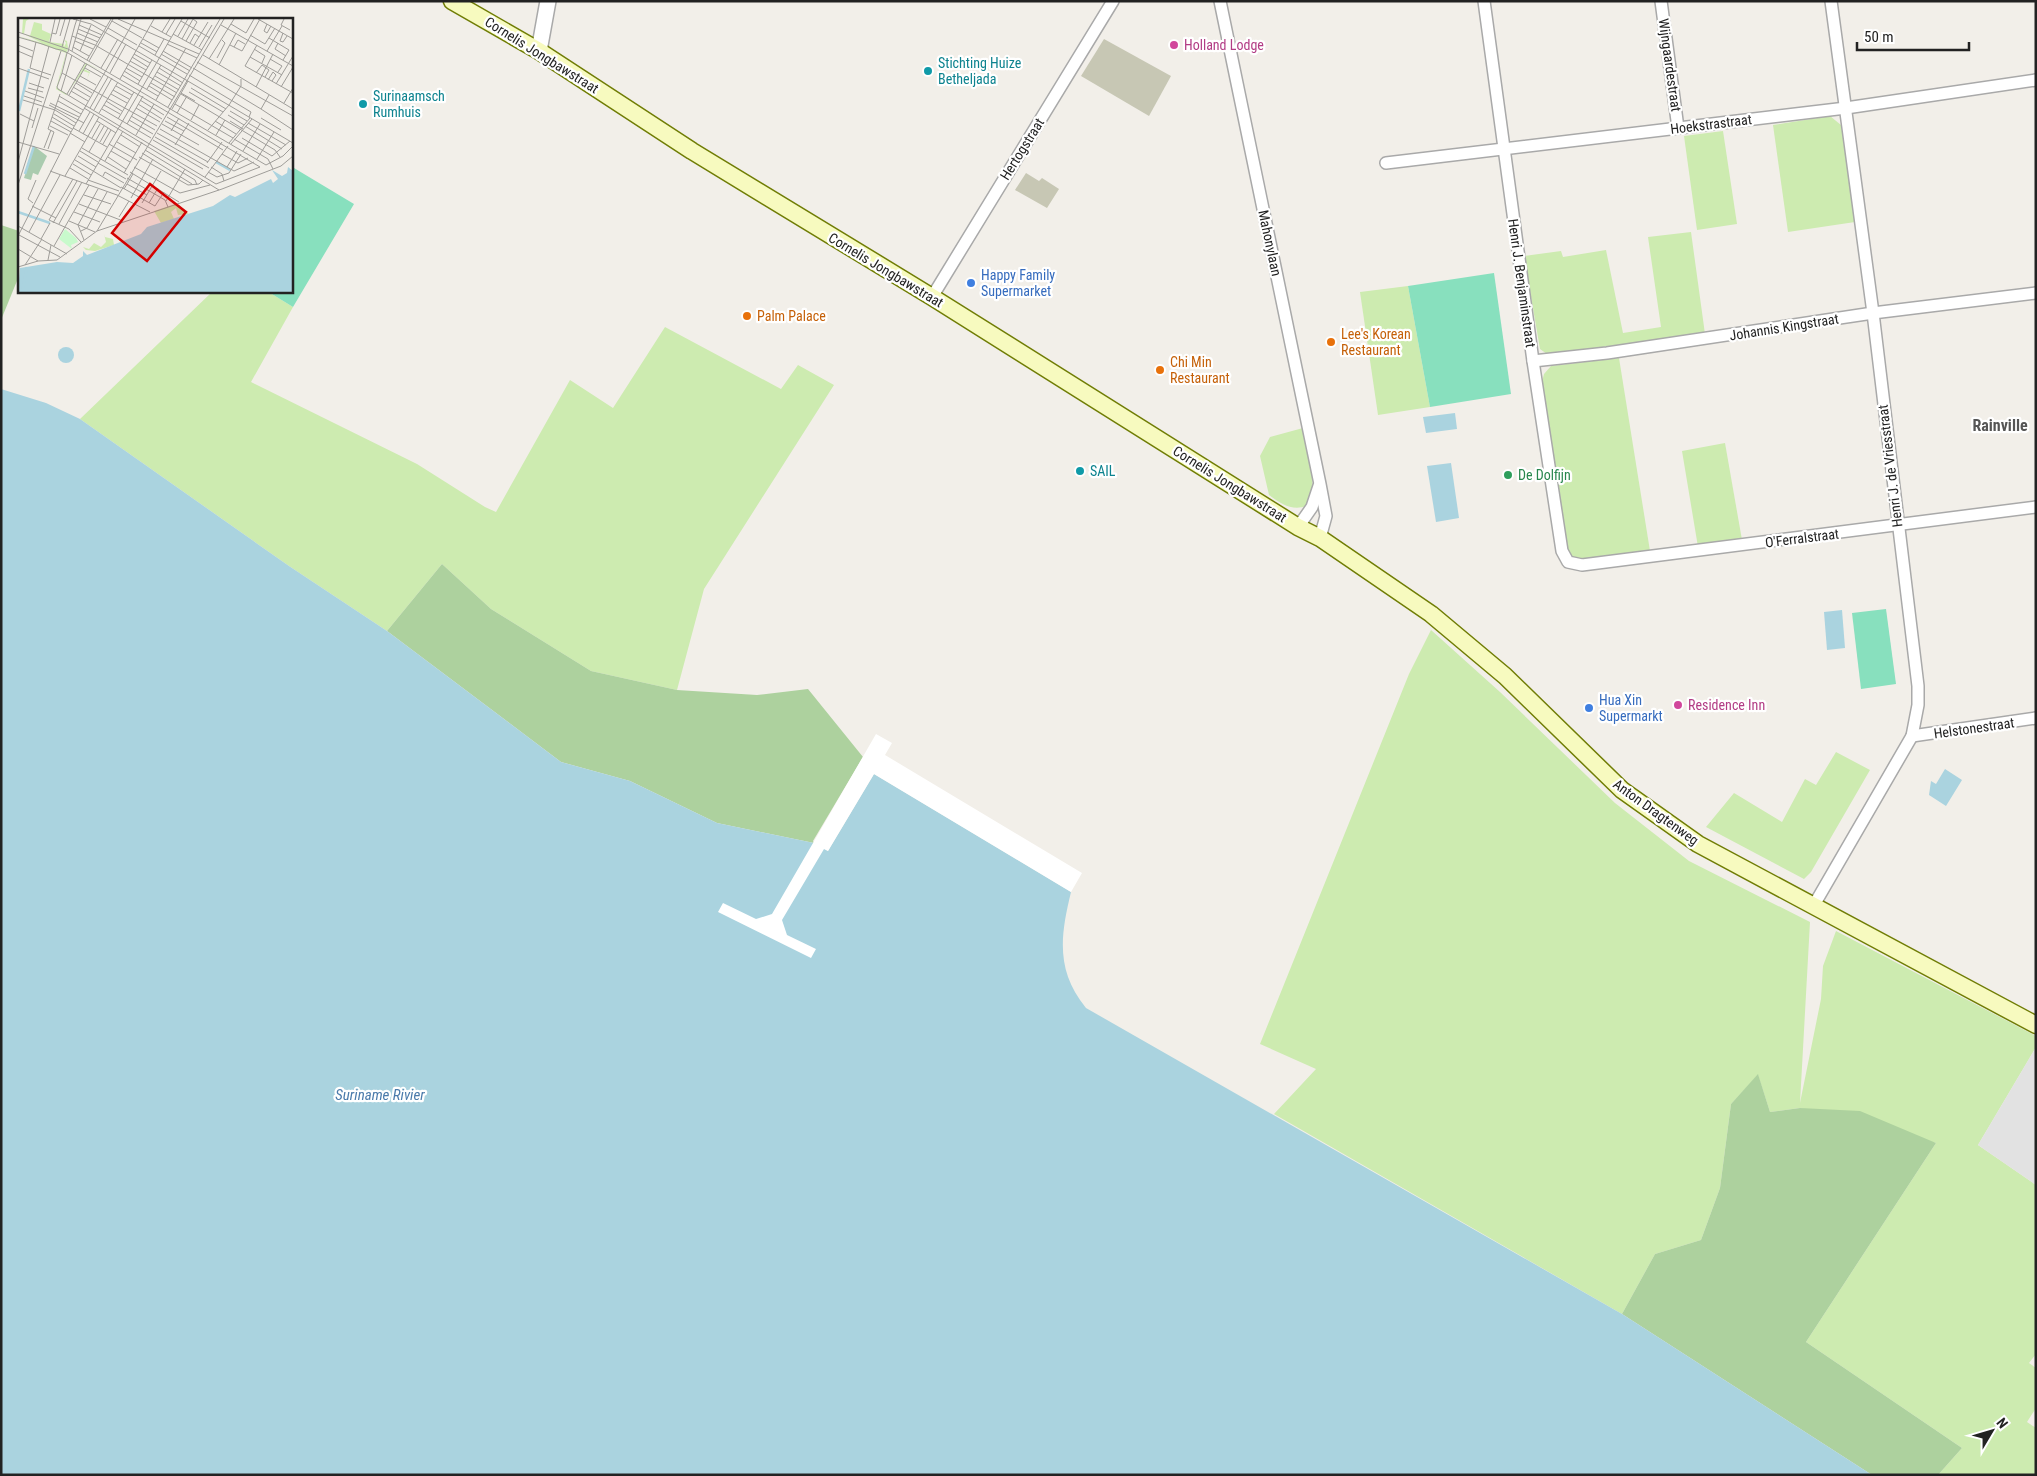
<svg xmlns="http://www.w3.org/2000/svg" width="2037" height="1476" font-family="'Roboto Condensed',sans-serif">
<rect width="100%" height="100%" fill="#f2efe9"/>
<g fill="#c7c7b4">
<polygon points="1104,39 1171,76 1149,116 1081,76"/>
<polygon points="1026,173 1039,181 1042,178 1059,189 1047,208 1015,190"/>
</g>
<g fill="#cdebb0">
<polygon points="1830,116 1841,125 1855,222 1788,232 1773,125"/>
<polygon points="1723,131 1737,224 1697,230 1684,136"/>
<polygon points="1691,232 1705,334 1547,354 1540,349 1524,256 1561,251 1563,257 1606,250 1623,333 1661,327 1648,237"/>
<polygon points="1408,286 1430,407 1378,415 1360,292"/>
<polygon points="213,291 267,291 293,307 251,382 417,464 485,507 496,512 570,380 613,408 665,327 781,389 798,365 834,385 704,589 677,690 591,671 491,609 442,564 387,631 289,566 80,419"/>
<polygon points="1619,358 1650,551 1580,560 1571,556 1568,549 1542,382 1544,374 1551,366"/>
<path d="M 1303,428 C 1309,454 1319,480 1307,506 C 1291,511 1282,504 1269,495 L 1260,456 L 1270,437 Z"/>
<polygon points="1725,443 1742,540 1698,547 1682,451"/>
<polygon points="1431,630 1500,692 1615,803 1689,861 1810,922 1800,1103 1821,999 1823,966 1836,931 2036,1036 2036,1047 1978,1145 2036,1185 2036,1354 2029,1363 2036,1368 2036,1408 2027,1422 2036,1428 2036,1475 1938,1475 1962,1448 1806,1342 1936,1143 1800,1108 1770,1112 1758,1075 1731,1104 1720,1188 1701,1240 1655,1254 1622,1314 1274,1114 1316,1069 1260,1044 1409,674"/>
<polygon points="1836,752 1870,770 1811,872 1804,879 1706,827 1734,793 1782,822 1805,779 1816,785"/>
</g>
<g fill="#add19e">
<polygon points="1,225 19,231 19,276 1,320"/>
<polygon points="442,564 491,609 591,671 677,690 757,695 808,689 863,757 813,841 814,843 717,823 630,781 561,762 387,631"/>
<polygon points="1758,1074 1770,1112 1800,1108 1860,1111 1936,1143 1806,1342 1962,1448 1938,1475 1872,1475 1622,1314 1655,1254 1701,1240 1720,1188 1731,1104"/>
</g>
<g fill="#88e0be">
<polygon points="294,168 354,204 293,307 267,291 291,291 291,174"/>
<polygon points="1494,273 1511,394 1430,407 1408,286"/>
<polygon points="1886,609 1896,684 1861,689 1852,613"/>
</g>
<polygon fill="#e2e2e2" points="2036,1047 2036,1185 1978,1145"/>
<g fill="#aad3df">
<circle cx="66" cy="355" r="8"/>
<path d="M 1,389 L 46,403 L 80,419 L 289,566 L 387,631 L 561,762 L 630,781 L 717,823 L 814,843 L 828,851 L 874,774 L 1071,892 C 1060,937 1056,971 1086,1008 L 1622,1314 L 1872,1475 L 1,1475 Z"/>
<polygon points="1455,413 1457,429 1426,433 1423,417"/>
<polygon points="1451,463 1459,518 1436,522 1427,466"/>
<polygon points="1842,610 1845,648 1827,650 1824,612"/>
<polygon points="1945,769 1962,780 1946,806 1929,795 1931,781 1936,784"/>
</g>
<polygon fill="#fff" points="876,734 892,743 885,755 1082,873 1071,892 874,774 828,851 824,849 782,920 787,935 816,949 811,958 718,912 723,903 756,919 772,914"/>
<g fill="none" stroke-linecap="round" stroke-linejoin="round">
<g stroke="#a9a9a9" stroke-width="14">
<g id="minor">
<polyline points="1220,1 1320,484 1326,516 1320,538"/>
<polyline points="1484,1 1533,361 1562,551 1568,562 1582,565 2036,507"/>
<polyline points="1661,1 1678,128"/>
<polyline points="1386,163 1846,108 2036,80"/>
<polyline points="932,297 1113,1"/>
<polyline points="1533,361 1607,353 1873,313 2036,293"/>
<polyline points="1298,527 1312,507 1319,486"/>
<polyline points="1912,736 2036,718"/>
<polyline points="1814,905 1912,736 1918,705 1918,686 1873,313 1831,1"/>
</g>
</g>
<g stroke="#a9a9a9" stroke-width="18">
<polyline id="tertiary" points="539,51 548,1"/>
</g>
<g stroke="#707d05" stroke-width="19">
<polyline id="secondary" points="452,1 539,51 692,151 932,297 1298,527 1320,538 1431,614 1505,676 1622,790 1698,844 2036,1025"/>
</g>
<use href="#minor" stroke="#fff" stroke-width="11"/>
<use href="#tertiary" stroke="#fff" stroke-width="15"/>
<use href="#secondary" stroke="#f7fabf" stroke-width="16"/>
</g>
<g fill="#d1479c" stroke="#fff" stroke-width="2">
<circle cx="1174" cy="45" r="5"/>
<circle cx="1678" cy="705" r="5"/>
</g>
<g fill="#0f9aa8" stroke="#fff" stroke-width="2">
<circle cx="928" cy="71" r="5"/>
<circle cx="363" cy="104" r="5"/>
<circle cx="1080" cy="471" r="5"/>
</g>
<g fill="#3f7fe0" stroke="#fff" stroke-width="2">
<circle cx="971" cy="283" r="5"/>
<circle cx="1589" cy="708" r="5"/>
</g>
<g fill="#e8710a" stroke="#fff" stroke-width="2">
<circle cx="747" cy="316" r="5"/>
<circle cx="1331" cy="342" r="5"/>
<circle cx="1160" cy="370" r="5"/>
</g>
<circle fill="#2e9e5b" stroke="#fff" stroke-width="2" cx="1508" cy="475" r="5"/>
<g text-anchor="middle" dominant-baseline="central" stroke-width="4.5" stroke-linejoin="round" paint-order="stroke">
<g font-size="14" fill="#b23c85" stroke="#fff" text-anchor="start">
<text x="1184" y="45">Holland Lodge</text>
<text x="1688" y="705">Residence Inn</text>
</g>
<g font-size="14" fill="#222" stroke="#fff">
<text transform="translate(542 55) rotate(32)">Cornelis Jongbawstraat</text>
<text transform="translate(1670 65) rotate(82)">Wijngaardestraat</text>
<text transform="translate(1711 124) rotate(-7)">Hoekstrastraat</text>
<text transform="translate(1022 149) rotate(-58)">Hertogstraat</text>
<text transform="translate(1270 243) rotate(78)">Mahonylaan</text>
<text transform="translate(886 270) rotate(31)">Cornelis Jongbawstraat</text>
<text transform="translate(1522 283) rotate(82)">Henri J. Benjaminstraat</text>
<text transform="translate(1784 327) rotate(-9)">Johannis Kingstraat</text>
<text transform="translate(1890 466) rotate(-97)">Henri J. de Vriesstraat</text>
<text transform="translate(1230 484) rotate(32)">Cornelis Jongbawstraat</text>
<text transform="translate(1802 538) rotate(-7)">O'Ferralstraat</text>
<text transform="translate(1974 728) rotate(-8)">Helstonestraat</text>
<text transform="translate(1656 812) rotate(36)">Anton Dragtenweg</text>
</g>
<g font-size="14" fill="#0d838f" stroke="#fff" text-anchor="start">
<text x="938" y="63">Stichting Huize<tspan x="938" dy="16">Betheljada</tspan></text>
<text x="373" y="96">Surinaamsch<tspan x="373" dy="16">Rumhuis</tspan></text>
<text x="1090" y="471">SAIL</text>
</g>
<g font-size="14" fill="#366cbe" stroke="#fff" text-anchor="start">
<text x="981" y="275">Happy Family<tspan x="981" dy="16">Supermarket</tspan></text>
<text x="1599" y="700">Hua Xin<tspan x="1599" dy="16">Supermarkt</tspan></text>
</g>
<g font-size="14" fill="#c56008" stroke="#fff" text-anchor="start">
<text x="757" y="316">Palm Palace</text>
<text x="1341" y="334">Lee's Korean<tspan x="1341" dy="16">Restaurant</tspan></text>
<text x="1170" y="362">Chi Min<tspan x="1170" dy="16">Restaurant</tspan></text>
</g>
<g font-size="14" fill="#27864d" stroke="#fff" text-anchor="start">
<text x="1518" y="475">De Dolfijn</text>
</g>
<g font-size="15" font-style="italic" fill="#4a7aab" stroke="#fff">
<text x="380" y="1095">Suriname Rivier</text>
</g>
<g font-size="16" font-weight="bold" fill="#555" stroke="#fff">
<text x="2000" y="425">Rainville</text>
</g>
</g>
<g transform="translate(18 18)">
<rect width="275" height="275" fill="#f2efe9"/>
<path d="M 5,1 L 11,1 L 8,3 L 6,16 L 12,18 L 16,4 L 24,6 L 24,12 L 33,16 L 31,24 L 46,26 L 46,29 L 48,25 L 46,22 L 49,23 L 50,30 L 39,70 L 49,76 L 68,45 L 86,54 L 69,46 L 66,51 L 72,54 L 69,61 L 71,55 L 65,53 L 48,77 L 38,71 L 48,35 L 0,18 L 24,25 L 4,15 ZM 157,186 L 171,196 L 160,197 L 158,190 L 153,194 L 156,201 L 143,205 L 136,193 ZM 86,216 L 87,219 L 95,221 L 96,227 L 77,233 L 68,232 L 65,229 L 71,231 L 76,225 L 83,229 L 88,224 Z" fill="#cdebb0"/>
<path d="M 16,128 L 29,138 L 20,157 L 15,155 L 13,162 L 6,160 Z" fill="#aacbaf"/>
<path d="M 47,211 L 58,220 L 60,224 L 53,227 L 54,231 L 41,221 Z" fill="#c8facc"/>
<path d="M 270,149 L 275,153 L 275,274 L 0,274 L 2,250 L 39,244 L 55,245 L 65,238 L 65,233 L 69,237 L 123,216 L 129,209 L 195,188 L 212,177 L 217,179 L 253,161 L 255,165 L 260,161 L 254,152 L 264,158 L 269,155 Z" fill="#aad3df"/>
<path fill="none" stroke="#aad3df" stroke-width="2.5" d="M 1,93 L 11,51M 198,144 L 212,152M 7,156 L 16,128M 0,194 L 32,205M 4,274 L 9,249"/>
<path fill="none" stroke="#9f9d99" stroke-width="1" d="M 55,1 L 73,6 L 275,125M 72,1 L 88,9M 100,1 L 181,36M 240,1 L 275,21M 266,1 L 263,7 L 272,12M 94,3 L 124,20M 163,3 L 192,20M 213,6 L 228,15 L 236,1M 249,6 L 246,13 L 249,15 L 253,8M 61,7 L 84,17M 203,7 L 275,48M 133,8 L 153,19M 90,10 L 119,27M 60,11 L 82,20M 0,14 L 50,31 L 248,147 L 265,138 L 275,128M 144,14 L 152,1M 34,15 L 38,16 L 42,1M 59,15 L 80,24M 265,15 L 262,23 L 265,24 L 269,18M 148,16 L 157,1M 155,16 L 184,32M 232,17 L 247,26 L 257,10M 42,18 L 47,1M 54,18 L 77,27 L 159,75M 160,18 L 170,1M 0,19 L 24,26 L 38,31 L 43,32 L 48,34 L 49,35 L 50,35 L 242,149 L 198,166 L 40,71 L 39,69 L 44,55 L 49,35 L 50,34 L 54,18 L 57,7 L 59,1M 251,20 L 271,32 L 265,42M 125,21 L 141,30M 164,21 L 175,1M 57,23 L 75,31M 168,23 L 179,4 L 175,1M 18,24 L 12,50 L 33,57M 32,24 L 37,1M 123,25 L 139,34M 172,25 L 177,16 L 181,19M 260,25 L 257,31 L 268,38M 149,26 L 179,40M 0,27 L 15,33M 176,27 L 190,4M 212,27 L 224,33 L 242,1M 239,27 L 227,48 L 275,75M 121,28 L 169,56M 44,29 L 52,1M 55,29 L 71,38M 181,29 L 194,7M 216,29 L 220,22 L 227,26M 236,31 L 247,38 L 244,45M 0,33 L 14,39M 54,33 L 63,1M 62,33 L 73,7M 145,33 L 174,50M 249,33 L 264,8M 116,36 L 132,45M 143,36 L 172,53M 137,37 L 146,21M 185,37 L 275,91M 114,39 L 130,49M 232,39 L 264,57M 199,40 L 207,25 L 204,22M 191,41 L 216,1M 252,41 L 264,48 L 260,54M 69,42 L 93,1M 71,43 L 95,1M 112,43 L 128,52M 179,44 L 275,98M 201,47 L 218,15M 0,50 L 31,61M 67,50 L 83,59M 83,50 L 100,21M 108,50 L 124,59M 141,50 L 165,65M 175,50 L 243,91M 106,53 L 122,63M 139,54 L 163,68M 44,55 L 139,108M 92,55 L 108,26M 238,55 L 244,47 L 251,52 L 247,59M 104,57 L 140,78M 171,57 L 233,94 L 231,99M 62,58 L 78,67M 137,58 L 161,72M 102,61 L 136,1M 250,62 L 255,54 L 258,57 L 254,63M 11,65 L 26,70M 58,65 L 74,75M 133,65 L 157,79M 120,66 L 134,42M 258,66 L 275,38M 98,68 L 114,77M 131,68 L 154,82M 55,69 L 72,79M 238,69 L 255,36M 263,69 L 275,49M 10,70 L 25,74M 173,70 L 208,91M 129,71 L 143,47M 95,72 L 111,81M 7,73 L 26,80M 43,73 L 54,37M 53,73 L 70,83M 171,74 L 205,94M 163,75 L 177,83M 49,76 L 67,45M 93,76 L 109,85M 163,76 L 257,132 L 262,139M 51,77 L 69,46M 251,77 L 243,91 L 275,112M 6,78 L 24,84M 41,78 L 65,92M 5,82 L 37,92 L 58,105M 122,82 L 146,97M 138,82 L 168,30M 40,83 L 63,96M 88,83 L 104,93M 32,85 L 61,99M 266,85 L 275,70M 120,86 L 144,101M 157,86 L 215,120M 31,87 L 66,105M 86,87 L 102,96M 150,89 L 202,1M 66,90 L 201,172M 72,90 L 90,59M 118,90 L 142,104M 84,91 L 133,120M 154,91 L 170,63M 76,92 L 94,60M 212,93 L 229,103M 81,95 L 100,64M 159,95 L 169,78M 2,96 L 16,103M 36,96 L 56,108M 210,97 L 226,107M 113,98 L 137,112M 34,99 L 54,111M 149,99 L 205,132M 243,100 L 263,112M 100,101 L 116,74M 111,102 L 135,116M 173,102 L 181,87M 33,103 L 53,114M 79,103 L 98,115M 147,103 L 166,113M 197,103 L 218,116M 212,103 L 225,111M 230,105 L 268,127M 109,106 L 125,78M 144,106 L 181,127M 32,108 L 50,117M 227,108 L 264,131M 14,110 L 20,90M 55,110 L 89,129M 142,111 L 216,153 L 236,144M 190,112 L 211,87 L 223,68 L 223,61M 61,113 L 72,94M 153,113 L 161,100M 52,115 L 67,124M 139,115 L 190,144M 65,116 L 76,96M 103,117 L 122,129M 118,117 L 136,86M 198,117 L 207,102M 137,119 L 191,150M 74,120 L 82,106M 224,120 L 254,138M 216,121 L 250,141 L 255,151M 135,122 L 185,151M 0,124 L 41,136M 82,124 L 90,110M 99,124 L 118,135M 211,125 L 232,100M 85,126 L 93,112M 91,126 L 119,142M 213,126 L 234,101M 157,127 L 171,105M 26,130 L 33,112M 64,130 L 110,157M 30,131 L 36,114 L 30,111 L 42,76M 127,132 L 177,162 L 179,167M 62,133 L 80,144M 93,133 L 112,144M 225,133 L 242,106M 71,134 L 86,108M 124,135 L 174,166M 204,136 L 220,145 L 230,140M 60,138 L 78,149M 254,138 L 272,123M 90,139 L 108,151M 121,139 L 170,167 L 181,166 L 185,162M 239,141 L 256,114M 57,142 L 103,170M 87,143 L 105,113M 0,144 L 31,28M 80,145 L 108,161M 189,145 L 204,124M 55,146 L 73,157M 116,149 L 162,175 L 192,167M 193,149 L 204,156 L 206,163M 209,149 L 219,133M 52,150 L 70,161M 32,153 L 99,177 L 132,194M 112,154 L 161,184M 190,154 L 199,159 L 211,155 L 223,136M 106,155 L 124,124M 47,158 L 81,99M 85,158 L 87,154 L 106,165M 187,159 L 210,128M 109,160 L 147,182 L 150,189M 55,161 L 31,202 L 51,211 L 63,224M 70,162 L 101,173M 68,166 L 164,1M 109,166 L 129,177M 0,167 L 43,33M 103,169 L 137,188 L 146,174M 106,171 L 115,156M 66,177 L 93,186M 113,180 L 135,141M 148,183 L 167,151M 15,185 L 10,181 L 18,162M 124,185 L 143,153M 131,185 L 140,170M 61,186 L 105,203M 14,188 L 38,200M 56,194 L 82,204M 101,199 L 111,183M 51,203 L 77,214M 35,205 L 59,163M 41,206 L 64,164M 0,208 L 49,236M 63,213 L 69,210 L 89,174M 79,213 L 206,1M 11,214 L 42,157M 1,217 L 42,239M 0,218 L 53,114 L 117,1M 23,221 L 32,205M 66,222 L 60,207 L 80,171M 36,228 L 71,167M 0,231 L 20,243M 30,242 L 33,227M 7,247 L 24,221M 0,249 L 20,243 L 39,242 L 79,213 L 204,171 L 263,148 L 275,138"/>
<path fill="#d40000" fill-opacity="0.15" stroke="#d40000" stroke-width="2.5" d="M 132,166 L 168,194 L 129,243 L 94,215 Z"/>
<rect width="275" height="275" fill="none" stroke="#222" stroke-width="2.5"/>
</g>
<rect width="2037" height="1476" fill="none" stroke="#222222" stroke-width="5"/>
<g transform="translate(1992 1431) rotate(52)" stroke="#ffffff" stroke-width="4" paint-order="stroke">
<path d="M0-4L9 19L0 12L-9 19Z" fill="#222222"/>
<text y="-8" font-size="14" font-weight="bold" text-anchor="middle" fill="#222222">N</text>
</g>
<path d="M1857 42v8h112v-8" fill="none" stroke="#222222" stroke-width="2.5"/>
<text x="1864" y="42" font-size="15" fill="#222222" stroke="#ffffff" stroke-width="4" paint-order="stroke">50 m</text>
</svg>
